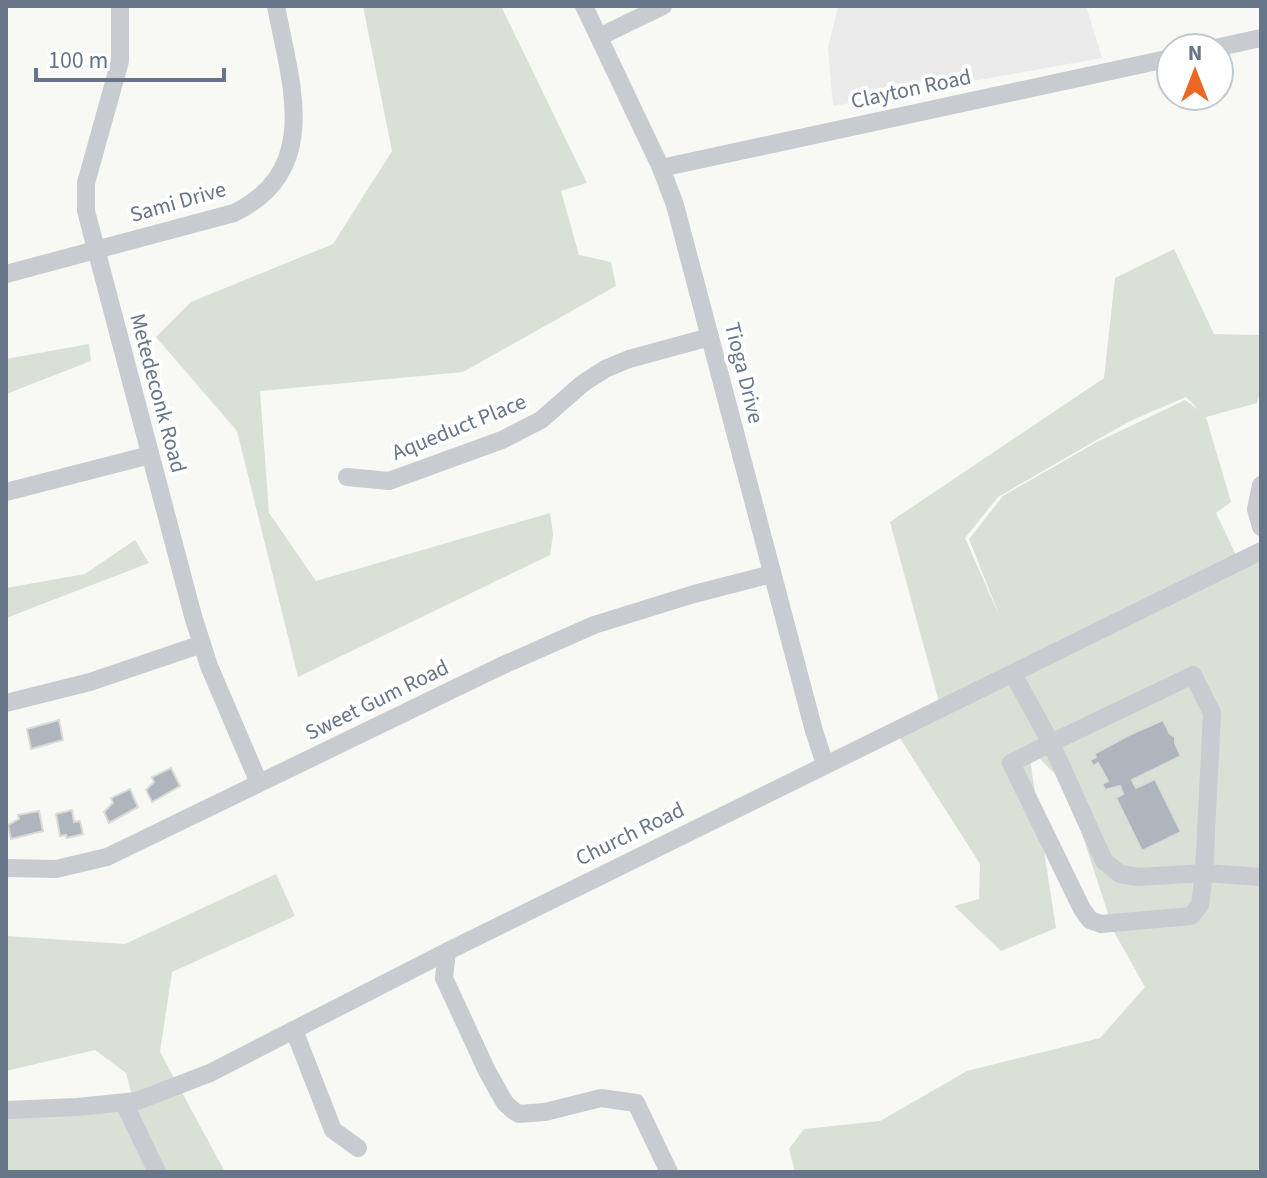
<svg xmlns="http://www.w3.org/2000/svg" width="1267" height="1178" font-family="'Source Sans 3',sans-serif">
<rect width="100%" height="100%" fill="#f8f8f5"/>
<polygon fill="#e9eae9" points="838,6 1086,6 1102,58 833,106 828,48"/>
<g fill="#d9e0d6" fill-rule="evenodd">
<polygon points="363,6 501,6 587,183 561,191 579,255 611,262 616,286 463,372 260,391 269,513 316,581 550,513 553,534 550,555 298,677 237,431 156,337 191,302 333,244 392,151"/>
<path d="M 1174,249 L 1214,334 L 1261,335 L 1261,388 L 1257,403 L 1206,417 L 1231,502 L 1216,513 L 1237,557 L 1261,554 L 1259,1172 L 795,1172 L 789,1149 L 804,1129 L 880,1121 L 967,1071 L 1100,1038 L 1145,987 L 1114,932 L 1066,785 L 1028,747 L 1056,928 L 1001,951 L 954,906 L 979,899 L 980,864 L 898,735 L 942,713 L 890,522 L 1104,378 L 1115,278 ZM 1186,397 L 1199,410 L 1185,400 L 1095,443 L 1003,496 L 969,539 L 1002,622 L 965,538 L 998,497 L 1128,422 Z"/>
<polygon points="89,344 91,361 6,394 6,359"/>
<polygon points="135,540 149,563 6,618 6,588 85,574"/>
<polygon points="276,874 295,916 172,972 160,1052 225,1172 6,1172 6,1111 134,1103 126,1073 95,1050 6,1071 6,936 125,944"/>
</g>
<g fill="#afb5bd" stroke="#dadad8" stroke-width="2">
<polygon points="59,720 63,740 31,749 27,729"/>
<polygon points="1163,720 1170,734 1175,737 1175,743 1181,756 1132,780 1136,788 1155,779 1181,832 1142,851 1116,798 1123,794 1120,786 1105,790 1102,784 1108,781 1098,763 1093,766 1090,760 1096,757 1094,754 1127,736"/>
<polygon points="171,768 180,786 152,802 146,790 154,782 152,777"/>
<polygon points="130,789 138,807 109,823 104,812 113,803 111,798"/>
<polygon points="72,810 74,822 80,821 83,834 67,838 66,835 60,836 56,814"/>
<polygon points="39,811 43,831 11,839 8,825 19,819 18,815"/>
</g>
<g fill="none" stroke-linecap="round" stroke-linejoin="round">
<g stroke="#c8cbcf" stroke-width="18">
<polyline points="120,6 120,61 86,183 86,211 193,616 209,666 259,783"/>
<polyline points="584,6 661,168 675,205 814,731 825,764"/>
<polyline points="599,37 663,6"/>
<polyline points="1215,48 1261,38"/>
<polyline points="661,168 1171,58"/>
<path d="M 6,274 L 234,213 C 323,170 290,82 276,6"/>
<polyline points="347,477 389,481 502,440 541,420 582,384 605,369 629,359 710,337"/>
<polyline points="1261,485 1256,509 1261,527"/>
<polyline points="6,492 150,455"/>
<polyline points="1013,674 1051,743 1193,675 1212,713 1204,873 1261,877"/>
<polyline points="6,703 90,682 202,644"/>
<polygon points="1051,743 1104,861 1120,874 1138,877 1204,873 1200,905 1191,916 1101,924 1090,920 1082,909 1011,763"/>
<polyline points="6,868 56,869 107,857 499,667 594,625 694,594 772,574"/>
<polyline points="447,952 444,978 487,1071 505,1103 514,1111 519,1114 545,1112 601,1098 636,1103 669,1172"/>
<polyline points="294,1030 333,1130 358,1148"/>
<polyline points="124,1103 157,1172"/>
<polyline points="6,1110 77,1107 137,1101 210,1073 452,949 1261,551"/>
</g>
</g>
<g text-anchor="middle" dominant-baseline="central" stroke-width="8" stroke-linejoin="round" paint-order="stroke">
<g font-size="22" fill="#667588" stroke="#fff">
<text transform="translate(911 89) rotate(-12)">Clayton Road</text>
<text transform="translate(178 202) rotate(-16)">Sami Drive</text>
<text transform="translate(744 373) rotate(76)">Tioga Drive</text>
<text transform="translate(158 393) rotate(75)">Metedeconk Road</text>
<text transform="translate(459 427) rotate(-22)">Aqueduct Place</text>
<text transform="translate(377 700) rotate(-26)">Sweet Gum Road</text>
<text transform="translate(630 834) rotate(-26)">Church Road</text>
</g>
</g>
<rect width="1267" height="1178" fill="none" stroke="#667588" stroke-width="16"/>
<g transform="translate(1195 72)"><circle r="38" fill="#ffffff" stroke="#c2c8cf" stroke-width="2"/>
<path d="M0-6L14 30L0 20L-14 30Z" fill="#ea6824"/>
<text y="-12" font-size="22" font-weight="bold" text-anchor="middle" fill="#667588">N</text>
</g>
<path d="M36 68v12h188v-12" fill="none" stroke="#667588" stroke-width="4"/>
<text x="48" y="68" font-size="24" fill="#667588" stroke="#ffffff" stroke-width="6" paint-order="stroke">100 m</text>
</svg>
